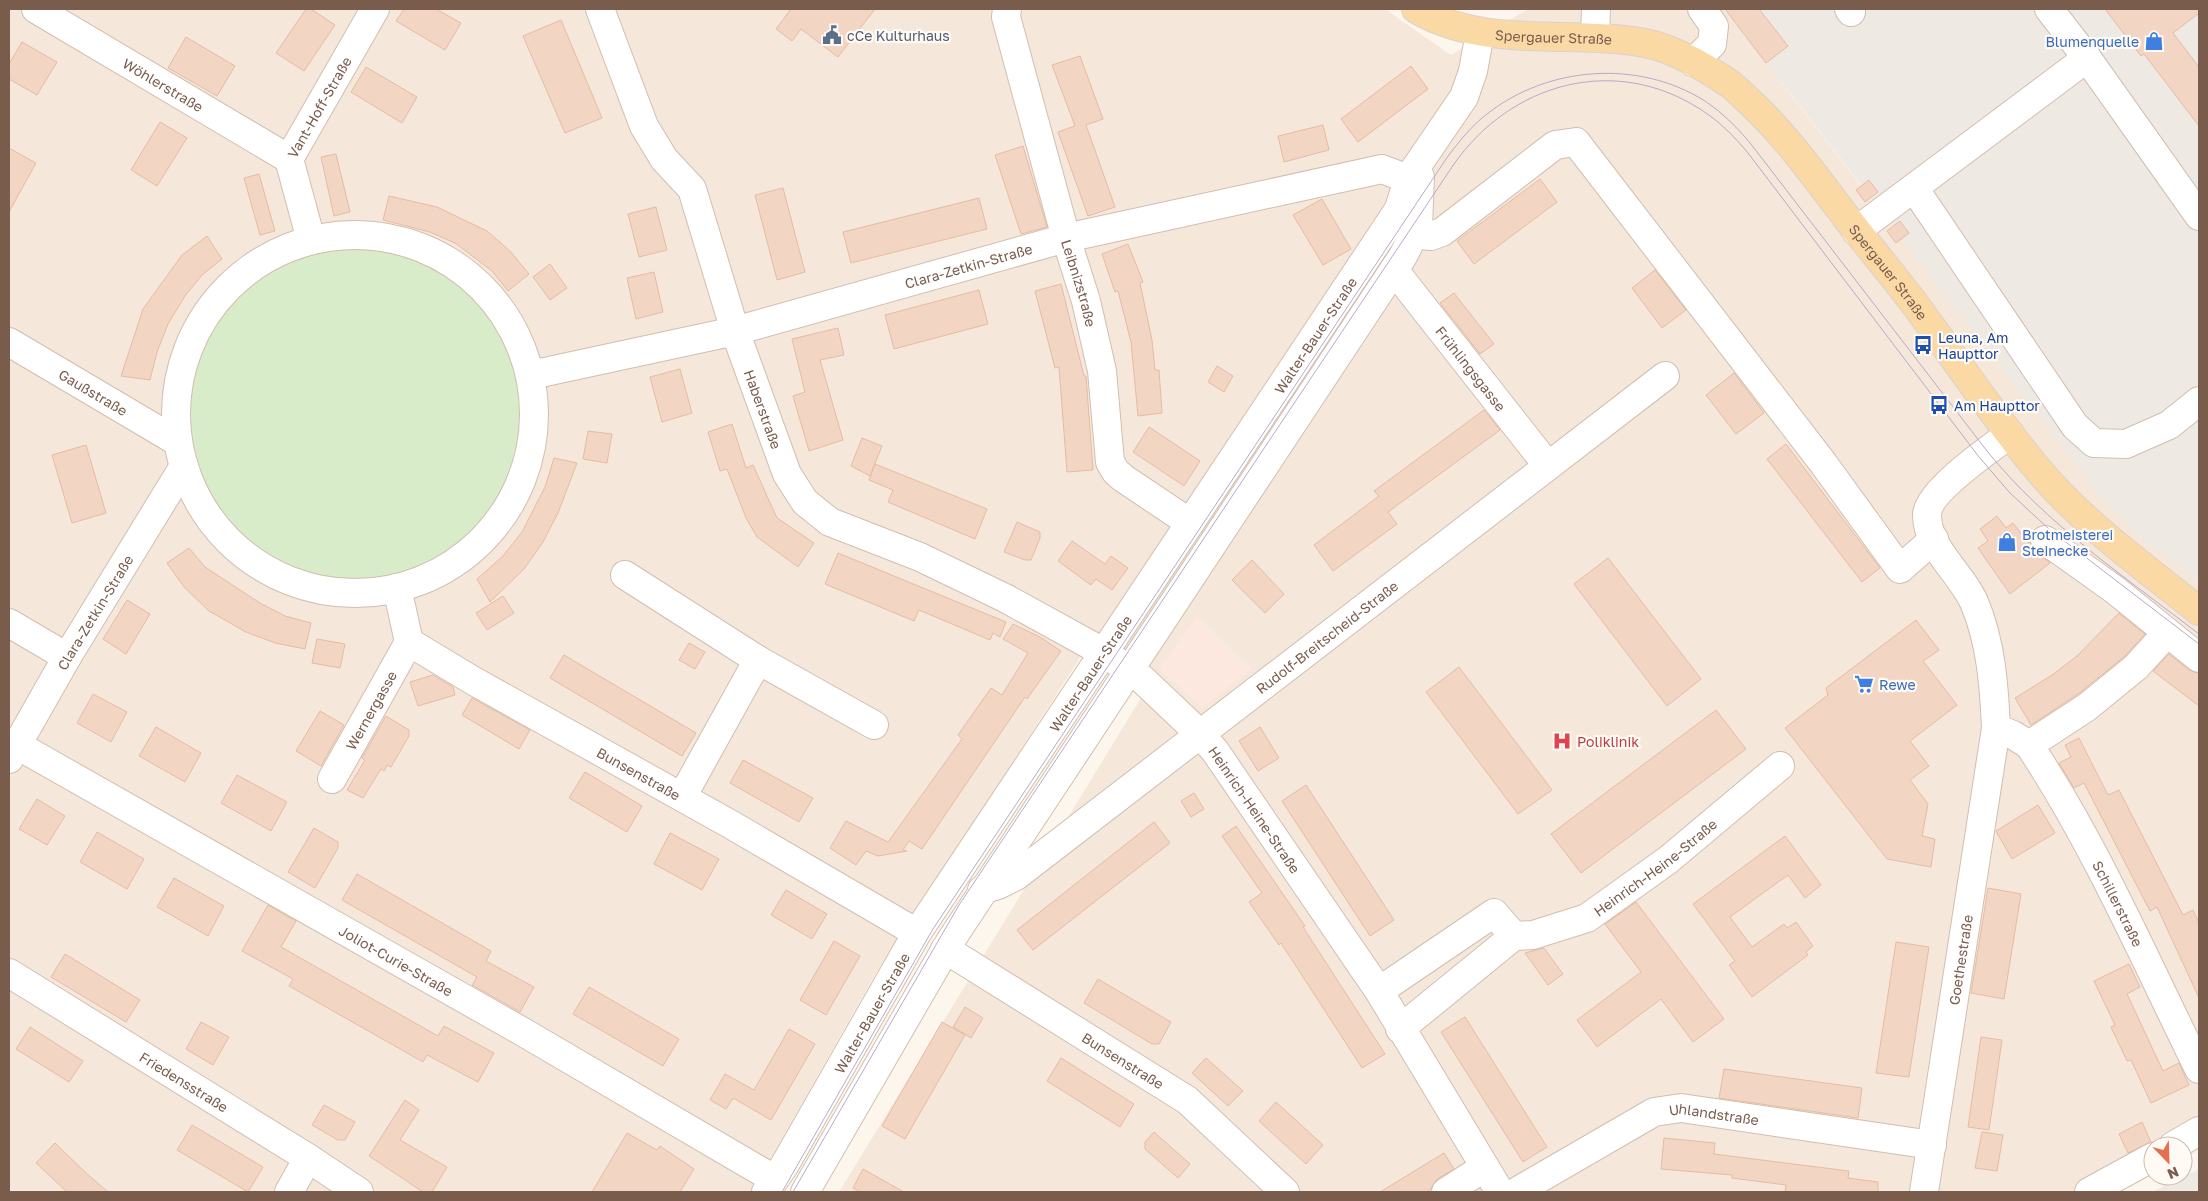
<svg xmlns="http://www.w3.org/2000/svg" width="2208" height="1201" font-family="'Golos Text',sans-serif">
<rect width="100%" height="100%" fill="#fdf6ec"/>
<polygon fill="#f5e8da" points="9,9 1385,9 1451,55 1528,9 1725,9 1861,186 1856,190 1864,201 1870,197 1893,226 1887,231 1896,243 1902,238 2095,489 2137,535 2199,581 2199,1150 2183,1159 2183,1146 2153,1146 2153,1174 2118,1192 839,1192 1155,675 1085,650 973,824 915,909 869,985 752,1192 9,1192"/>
<polygon fill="#fde8e0" points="1197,616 1252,669 1202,708 1159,669"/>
<g fill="#efe9e4">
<polygon points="1725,9 2199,9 2199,581 2137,535 2095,489 1902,239 1896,243 1887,231 1893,226 1870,198 1865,202 1856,190 1861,185"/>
<polygon points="2199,1169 2199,1192 2152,1192"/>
</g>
<circle fill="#d8ecc9" cx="355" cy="413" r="179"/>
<g fill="#f3d5c3" stroke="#e6bba3">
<polygon points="306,9 311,9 335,25 304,71 276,53"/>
<polygon points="404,9 436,9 461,23 445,50 396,21"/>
<polygon points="791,9 875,9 838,57 801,29 792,41 776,29"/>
<polygon points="1725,9 1759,9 1788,46 1766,63"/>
<polygon points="2105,9 2199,9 2199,13 2173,33 2199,67 2199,126 2144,54 2141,56"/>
<polygon points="561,20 602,118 565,133 523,36"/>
<polygon points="186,37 235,66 217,96 168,68"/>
<polygon points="22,42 57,62 37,95 9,79 9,64"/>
<polygon points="1080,56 1103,119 1086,125 1115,207 1088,216 1058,132 1075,126 1052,65"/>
<polygon points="1411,66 1428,89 1358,142 1341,119"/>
<polygon points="366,67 417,97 402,123 351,92"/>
<polygon points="160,122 187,138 157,186 131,170"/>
<polygon points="1323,125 1329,150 1284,162 1278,136"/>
<polygon points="1023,146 1047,227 1021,234 995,155"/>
<polygon points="9,148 36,163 9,212"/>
<polygon points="336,154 350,212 334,216 321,157"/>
<polygon points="259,174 275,231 260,235 244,178"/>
<polygon points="1540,179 1557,202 1474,264 1457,241"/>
<polygon points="1869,180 1878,192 1865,202 1856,190"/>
<polygon points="783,188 805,272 777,280 755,195"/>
<polygon points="389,196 437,207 487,231 510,251 529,274 508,291 492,271 455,243 430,232 383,220"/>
<polygon points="979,198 987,229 851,263 843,232"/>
<polygon points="1322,199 1351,249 1323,265 1293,215"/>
<polygon points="656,207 667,250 639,257 628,214"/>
<polygon points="1900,221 1909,233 1896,243 1887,231"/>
<polygon points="207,236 222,259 202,275 185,296 168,324 157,352 150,380 121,376 143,309 182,255"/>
<polygon points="1128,244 1143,282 1140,283 1152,340 1155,370 1159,370 1162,413 1138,416 1131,342 1118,291 1115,292 1102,254"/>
<polygon points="550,264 567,288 550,300 533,277"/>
<polygon points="1655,270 1686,310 1662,328 1632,288"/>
<polygon points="654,272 663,312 636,319 627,278"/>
<polygon points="1061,284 1084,376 1086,376 1093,470 1067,472 1059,367 1055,368 1035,291"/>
<polygon points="979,290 988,324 894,349 885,315"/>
<polygon points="1454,293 1494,344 1480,354 1440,303"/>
<polygon points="838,328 844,355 820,360 843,440 809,451 793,396 805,392 792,339"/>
<polygon points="1217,366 1233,376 1224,392 1208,382"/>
<polygon points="680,369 692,413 662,422 650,377"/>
<polygon points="1734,373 1764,413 1736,434 1706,395"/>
<polygon points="1484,410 1500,430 1388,512 1397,524 1333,571 1314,545 1379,496 1374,491"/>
<polygon points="732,424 746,468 753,465 777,518 814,543 798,567 757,537 746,518 727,469 720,471 708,432"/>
<polygon points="1149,427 1200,461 1184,486 1133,452"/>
<polygon points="588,431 612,434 607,463 583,459"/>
<polygon points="862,438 882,446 870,476 851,466"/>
<polygon points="1786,444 1880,568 1862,582 1767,459"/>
<polygon points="86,445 106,513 72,523 52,455"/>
<polygon points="554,458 577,463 558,513 543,542 524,569 490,602 477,579 503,556 522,532 545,487"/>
<polygon points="875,464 987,509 975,539 888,502 893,490 869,480"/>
<polygon points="1997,516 2006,528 2013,523 2028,543 2030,542 2036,552 2050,563 2010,594 1978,548 1988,541 1980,529"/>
<polygon points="1017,522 1040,532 1040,538 1031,560 1025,560 1004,552"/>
<polygon points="1072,541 1105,564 1111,556 1128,568 1112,590 1096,579 1091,585 1058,561"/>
<polygon points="189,548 205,567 260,603 285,616 311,623 305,649 275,643 246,632 209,611 184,587 167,563"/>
<polygon points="838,553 1006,622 1000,637 993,633 990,640 919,610 914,621 825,584"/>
<polygon points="1608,558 1701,679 1667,706 1574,584"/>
<polygon points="1252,560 1284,594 1265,613 1232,580"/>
<polygon points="503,596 514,613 487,630 476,613"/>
<polygon points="127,600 150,614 126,654 103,639"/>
<polygon points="2119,613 2145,634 2125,656 2078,694 2031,725 2015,698 2052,675 2077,656"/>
<polygon points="1916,620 1939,650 1923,661 1957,705 1910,741 1929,766 1910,780 1928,804 1922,836 1935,839 1931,867 1887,859 1785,728 1828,695 1826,688"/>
<polygon points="1013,624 1040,637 1061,651 1027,699 1025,697 922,849 909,841 903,850 907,851 878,856 866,851 856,865 830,848 846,821 888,842 962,739 958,735 991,688 1002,695 1028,653 1003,639"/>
<polygon points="317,639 345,644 340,668 312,663"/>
<polygon points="689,643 705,652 695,669 679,660"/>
<polygon points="2169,654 2189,670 2199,673 2199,706 2153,671"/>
<polygon points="564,655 696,733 682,756 550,678"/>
<polygon points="1459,667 1552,790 1518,814 1426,692"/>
<polygon points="433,675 453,687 455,695 418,706 410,682"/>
<polygon points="93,694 127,712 111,742 77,723"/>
<polygon points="472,698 530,730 519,749 462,715"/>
<polygon points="1716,710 1746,749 1581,873 1551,834"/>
<polygon points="320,711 344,725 321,766 296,751"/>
<polygon points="386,716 409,730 409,736 391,767 387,765 384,771 381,769 363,798 347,790 365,760 362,758"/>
<polygon points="156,727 201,753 185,782 139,756"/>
<polygon points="1260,727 1279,758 1258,771 1239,741"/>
<polygon points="2079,738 2108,795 2119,790 2183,915 2193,910 2199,923 2199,998 2157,907 2150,911 2084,783 2074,788 2059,763 2071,757 2065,745"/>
<polygon points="743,760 813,798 799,822 730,783"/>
<polygon points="585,772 642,806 627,832 569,798"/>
<polygon points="237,775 287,802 271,831 221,803"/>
<polygon points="1306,785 1394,920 1370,936 1282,801"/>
<polygon points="1194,793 1204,809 1191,817 1181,801"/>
<polygon points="37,799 65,816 47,845 19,829"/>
<polygon points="2038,805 2055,833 2012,859 1996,831"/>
<polygon points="1154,822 1170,843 1033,950 1017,930"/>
<polygon points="1236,826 1305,926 1303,927 1385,1054 1362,1068 1281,943 1279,945 1249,902 1262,893 1222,836"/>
<polygon points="314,828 338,842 338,848 315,888 288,872"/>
<polygon points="97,832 144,859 127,889 80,862"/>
<polygon points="670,833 719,859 702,890 654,864"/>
<polygon points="1785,836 1821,885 1805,898 1788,875 1730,917 1752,947 1784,924 1787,928 1796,922 1813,946 1806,952 1808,955 1752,997 1729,965 1735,961 1693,904"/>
<polygon points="357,874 491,951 486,961 534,987 520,1012 472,985 477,977 342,900"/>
<polygon points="174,878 224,906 208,936 157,907"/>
<polygon points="1988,888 2021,894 2004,999 1971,993"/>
<polygon points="786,890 827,914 812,939 771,915"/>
<polygon points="1636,902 1724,1019 1693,1042 1661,999 1597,1047 1577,1020 1641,972 1605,924"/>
<polygon points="268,905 296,921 281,947 438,1036 444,1026 494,1053 478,1082 427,1055 423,1062 289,986 293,979 242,951"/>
<polygon points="834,941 860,956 826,1015 800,1000"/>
<polygon points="1896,942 1929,947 1909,1077 1876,1073"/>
<polygon points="1544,948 1563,974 1548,985 1525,953"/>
<polygon points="65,954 140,1000 126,1022 51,977"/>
<polygon points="2129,964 2140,987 2127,994 2163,1071 2179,1063 2189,1085 2151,1103 2131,1060 2127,1061 2111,1027 2115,1025 2094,981"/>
<polygon points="1098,979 1171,1022 1159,1044 1152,1044 1084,1003"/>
<polygon points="589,987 679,1039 663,1066 573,1014"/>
<polygon points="965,1007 983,1018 971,1038 953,1027"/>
<polygon points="1465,1017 1547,1147 1523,1162 1441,1032"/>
<polygon points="201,1022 229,1037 213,1065 186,1049"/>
<polygon points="942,1022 965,1035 905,1139 882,1126"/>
<polygon points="30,1027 83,1061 69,1082 16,1049"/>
<polygon points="789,1029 815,1044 771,1120 733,1098 726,1109 710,1100 725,1074 754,1090"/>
<polygon points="1981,1037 2002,1040 1989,1130 1968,1127"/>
<polygon points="1061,1058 1134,1104 1120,1127 1047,1081"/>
<polygon points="1206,1058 1243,1091 1228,1106 1192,1073"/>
<polygon points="1724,1069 1862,1088 1858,1118 1719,1098"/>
<polygon points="405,1100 419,1110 400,1140 447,1167 432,1192 423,1192 369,1156"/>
<polygon points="1276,1102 1323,1145 1306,1164 1259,1121"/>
<polygon points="324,1105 355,1122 345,1140 338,1140 312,1125"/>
<polygon points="2142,1122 2151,1142 2128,1153 2119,1134"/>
<polygon points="192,1125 263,1167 248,1192 177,1150"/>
<polygon points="1154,1132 1190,1164 1178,1178 1145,1149 1145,1142"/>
<polygon points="1982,1132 2003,1135 1997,1171 1975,1168"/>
<polygon points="627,1133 657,1150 660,1146 694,1169 680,1192 592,1192"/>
<polygon points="1664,1138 1715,1143 1714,1154 1849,1171 1848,1178 1878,1182 1878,1192 1785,1192 1786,1185 1732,1178 1732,1175 1661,1169"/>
<polygon points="55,1143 85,1172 108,1192 67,1192 36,1163"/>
<polygon points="1444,1153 1454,1169 1437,1179 1431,1189 1426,1192 1380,1192"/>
<polygon points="863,1169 904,1192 861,1192 853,1188"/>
</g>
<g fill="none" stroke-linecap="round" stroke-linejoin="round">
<g stroke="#d1beb0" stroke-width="30">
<g id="minor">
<path id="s1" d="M 36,9 L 289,159"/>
<path id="s2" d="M 600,9 L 644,126 L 664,159 L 692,189 L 735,331 L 787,474 L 805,502 L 830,522 L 920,557 L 1005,598 L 1103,652 L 1142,679 L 1200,734 L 1215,751 L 1379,991 L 1500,1192"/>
<path id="s3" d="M 1007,9 L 1006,17 L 1066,238 L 1086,301 L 1102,371 L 1110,462 L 1116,472 L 1123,478 L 1190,523"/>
<polyline points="1849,9 1851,12"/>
<polyline points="2049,9 2087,58 2199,216"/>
<polyline points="1595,37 1596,9"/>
<polyline points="1693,62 1712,44 1714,26 1702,9"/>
<polyline points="1914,188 2075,426 2094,443 2126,444 2169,425 2199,401"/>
<polyline points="1856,231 2087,58"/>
<polyline points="1414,234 1431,236 1442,232 1555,145 1576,142 1823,463 1900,569 1934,539"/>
<circle cx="355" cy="414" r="179"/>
<path id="s4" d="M 311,240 L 289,159 L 375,9"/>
<path id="s5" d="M 1394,270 L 1548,466"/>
<path id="s6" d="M 9,342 L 178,442"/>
<path id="s7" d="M 531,375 L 735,331 L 1066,238 L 1382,169 L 1408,179"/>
<path d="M 2010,434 C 1991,448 1927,492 1927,515 C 1927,548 1961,573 1974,602 C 1991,642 1994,685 1996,728 L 2013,735 L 2029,745 L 2087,707 L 2136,667 L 2167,633"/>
<polyline points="2045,540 2115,590 2199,658"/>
<polyline points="625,575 758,660"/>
<path id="s8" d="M 397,588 L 409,642 L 472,680 L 730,824 L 917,933"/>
<polyline points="9,623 67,657"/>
<path id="s9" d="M 17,745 L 523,1032 L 774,1179"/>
<path id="s10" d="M 2029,745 C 2095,844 2146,962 2199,1069"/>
<path id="s11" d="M 9,759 L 67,657 L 184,466"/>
<path id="s12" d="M 332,779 L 409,642"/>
<polyline points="682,797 758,660 874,725"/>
<path id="s13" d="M 982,890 L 998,885 L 1016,876 L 1665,376"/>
<path id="s14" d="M 945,949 L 1187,1100 L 1285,1192"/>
<path id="s15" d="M 9,973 L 308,1158 L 359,1192"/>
<path id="s16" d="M 1379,991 L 1494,913 L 1514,936 L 1533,935 L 1587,918 L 1668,860 L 1780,766"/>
<polyline points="1400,1029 1514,936"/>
<polyline points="2173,1146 2199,1131"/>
<polyline points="289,1192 308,1158"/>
<path id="s17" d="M 766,1192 L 784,1166 L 917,933 L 1399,209 L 1408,179 L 1464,97 L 1473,71 L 1480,33"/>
<polyline points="805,1192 951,940 1403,256 1418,227 1420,177"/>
<polyline points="1446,1192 1485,1167"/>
<path id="s18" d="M 1516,1192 L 1654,1112 L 1681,1108 L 1932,1145"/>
<path id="s19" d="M 1924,1192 L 1996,728"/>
<polyline points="2089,1192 2153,1157"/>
</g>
</g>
<g stroke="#dad1cd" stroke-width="30">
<g id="major">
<path id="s20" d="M 1416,9 C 1486,50 1569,29 1645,43 C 1675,49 1705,67 1730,84 C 1738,90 1745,98 1753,105 C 1788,138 1816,178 1846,217 C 1868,246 1892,274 1914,303 C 1954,357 1992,414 2035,466 C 2081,522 2143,566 2199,611"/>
</g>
</g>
<use href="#minor" stroke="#fff" stroke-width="28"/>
<use href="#major" stroke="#fbd9a5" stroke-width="28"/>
<g stroke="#b9a8c9" stroke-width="1">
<path d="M 782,1192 L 933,929 L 1446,159 C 1458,143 1471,126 1487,114 C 1548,66 1638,59 1705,101 C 1724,114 1740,130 1754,148 L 1987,451 C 2046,524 2125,577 2199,634"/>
<path d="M 793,1192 L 959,905 L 1454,164 C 1511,83 1614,54 1700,109 C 1719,121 1734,136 1748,153 L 1979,457 L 2010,493 L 2050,530 L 2199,644"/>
</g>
</g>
<defs>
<g id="civic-bare" transform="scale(1.5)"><path d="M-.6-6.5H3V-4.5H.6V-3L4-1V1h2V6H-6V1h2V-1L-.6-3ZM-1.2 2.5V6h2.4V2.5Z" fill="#5c6f8a" stroke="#fffaf3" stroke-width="2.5" paint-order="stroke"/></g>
<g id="shop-bare" transform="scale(1.5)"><path d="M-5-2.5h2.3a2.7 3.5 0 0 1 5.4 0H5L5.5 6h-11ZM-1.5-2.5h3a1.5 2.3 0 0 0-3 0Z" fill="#3f7fe0" stroke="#fffaf3" stroke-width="2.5" paint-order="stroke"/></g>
<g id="bus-bare" transform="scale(1.5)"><path d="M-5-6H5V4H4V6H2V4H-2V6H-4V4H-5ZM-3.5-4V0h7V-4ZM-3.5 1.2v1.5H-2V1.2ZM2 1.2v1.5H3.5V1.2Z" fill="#1a4fb4" stroke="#fffaf3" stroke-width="2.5" paint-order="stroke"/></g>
<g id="supermarket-bare" transform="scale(1.5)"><path d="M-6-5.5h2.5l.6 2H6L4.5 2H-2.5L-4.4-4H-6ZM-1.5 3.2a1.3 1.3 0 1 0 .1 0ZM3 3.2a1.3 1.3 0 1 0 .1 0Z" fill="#3f7fe0" stroke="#fffaf3" stroke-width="2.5" paint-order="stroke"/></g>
<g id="hospital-bare" transform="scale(1.5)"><path d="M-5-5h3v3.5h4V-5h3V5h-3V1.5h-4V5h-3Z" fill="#e0444e" stroke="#fffaf3" stroke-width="2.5" paint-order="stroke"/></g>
</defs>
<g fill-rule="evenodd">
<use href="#civic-bare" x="832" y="35"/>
<use href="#shop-bare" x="2154" y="41"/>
<use href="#bus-bare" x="1923" y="345"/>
<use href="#bus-bare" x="1939" y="405"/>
<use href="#shop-bare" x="2007" y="542"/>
<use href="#supermarket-bare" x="1864" y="684"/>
<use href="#hospital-bare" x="1562" y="741"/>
</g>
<g text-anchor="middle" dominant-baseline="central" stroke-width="4.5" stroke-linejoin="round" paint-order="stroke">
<g font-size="14" fill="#4e5e75" stroke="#fffaf3" text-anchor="start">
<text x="847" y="35">cCe Kulturhaus</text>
</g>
<g font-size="14" fill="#7a5c4d" stroke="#fffaf3">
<text stroke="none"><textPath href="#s20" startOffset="142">Spergauer Straße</textPath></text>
<text stroke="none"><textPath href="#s1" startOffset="148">Wöhlerstraße</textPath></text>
<text stroke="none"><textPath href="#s4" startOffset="144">Vant-Hoff-Straße</textPath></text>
<text stroke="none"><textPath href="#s7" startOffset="451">Clara-Zetkin-Straße</textPath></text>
<text stroke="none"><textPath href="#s20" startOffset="575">Spergauer Straße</textPath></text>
<text stroke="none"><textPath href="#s3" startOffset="284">Leibnizstraße</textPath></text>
<text stroke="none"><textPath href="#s17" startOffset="1018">Walter-Bauer-Straße</textPath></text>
<text stroke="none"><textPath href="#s5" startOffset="125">Frühlingsgasse</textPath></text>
<text stroke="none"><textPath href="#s6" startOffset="98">Gaußstraße</textPath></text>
<text stroke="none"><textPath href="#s2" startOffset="436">Haberstraße</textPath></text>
<text stroke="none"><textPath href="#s11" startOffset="170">Clara-Zetkin-Straße</textPath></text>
<text stroke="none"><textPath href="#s13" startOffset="429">Rudolf-Breitscheid-Straße</textPath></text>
<text stroke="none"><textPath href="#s17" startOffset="612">Walter-Bauer-Straße</textPath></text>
<text stroke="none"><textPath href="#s12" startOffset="79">Wernergasse</textPath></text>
<text stroke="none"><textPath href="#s8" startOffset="320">Bunsenstraße</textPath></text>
<text stroke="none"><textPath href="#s2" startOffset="1094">Heinrich-Heine-Straße</textPath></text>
<text stroke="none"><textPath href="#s16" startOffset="330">Heinrich-Heine-Straße</textPath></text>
<text stroke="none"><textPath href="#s10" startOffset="182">Schillerstraße</textPath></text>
<text stroke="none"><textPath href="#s19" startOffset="235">Goethestraße</textPath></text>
<text stroke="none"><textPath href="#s9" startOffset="436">Joliot-Curie-Straße</textPath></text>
<text stroke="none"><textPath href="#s17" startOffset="208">Walter-Bauer-Straße</textPath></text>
<text stroke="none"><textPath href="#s14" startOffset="210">Bunsenstraße</textPath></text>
<text stroke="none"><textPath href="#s15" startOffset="206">Friedensstraße</textPath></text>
<text stroke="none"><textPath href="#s18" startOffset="220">Uhlandstraße</textPath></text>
</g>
<g font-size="14" fill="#366cbe" stroke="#fffaf3" text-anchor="start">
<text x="2139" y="41" text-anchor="end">Blumenquelle</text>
<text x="2022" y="534">Brotmeisterei<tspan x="2022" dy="16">Steinecke</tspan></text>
<text x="1879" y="684">Rewe</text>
</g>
<g font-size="14" fill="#164399" stroke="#fffaf3" text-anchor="start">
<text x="1938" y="337">Leuna, Am<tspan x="1938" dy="16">Haupttor</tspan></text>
<text x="1954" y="405">Am Haupttor</text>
</g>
<g font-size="14" fill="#be3a42" stroke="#fffaf3" text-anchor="start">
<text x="1577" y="741">Poliklinik</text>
</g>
</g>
<rect width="2208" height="1201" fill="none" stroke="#7a5c4d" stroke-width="20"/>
<g transform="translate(2168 1161) rotate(157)"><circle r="24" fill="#fffaf3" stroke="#cabbb1"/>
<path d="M0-4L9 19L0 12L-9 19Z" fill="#e76f51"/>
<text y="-8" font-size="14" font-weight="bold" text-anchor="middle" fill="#7a5c4d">N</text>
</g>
</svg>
